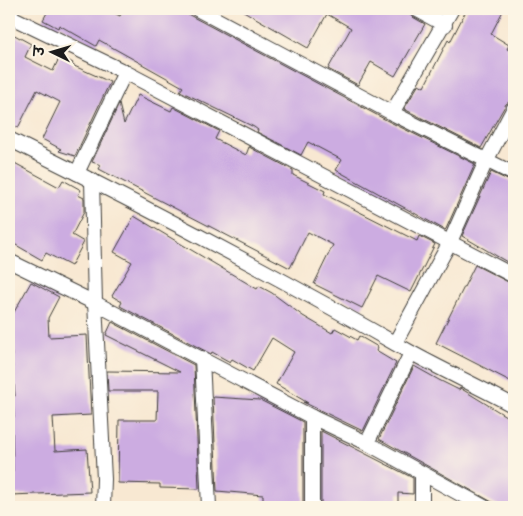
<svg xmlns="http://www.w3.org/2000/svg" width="523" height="516" font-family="Sriracha,'Playpen Sans Deva',sans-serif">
<rect width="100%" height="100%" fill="#fcf5e5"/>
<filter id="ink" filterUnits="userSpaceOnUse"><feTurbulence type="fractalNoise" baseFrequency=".02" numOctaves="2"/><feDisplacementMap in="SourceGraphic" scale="10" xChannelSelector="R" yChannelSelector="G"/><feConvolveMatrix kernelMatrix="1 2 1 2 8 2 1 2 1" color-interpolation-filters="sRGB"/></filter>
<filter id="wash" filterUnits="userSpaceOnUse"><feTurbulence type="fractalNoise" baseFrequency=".0096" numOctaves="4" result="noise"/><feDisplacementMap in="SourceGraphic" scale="20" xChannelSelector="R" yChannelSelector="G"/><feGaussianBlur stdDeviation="1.12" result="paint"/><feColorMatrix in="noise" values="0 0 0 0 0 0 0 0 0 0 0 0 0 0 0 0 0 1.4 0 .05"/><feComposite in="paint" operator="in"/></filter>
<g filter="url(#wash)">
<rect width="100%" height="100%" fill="#f8e8d2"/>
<g id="blocks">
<g fill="#ccace1">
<polygon points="49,9 106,9 120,16 124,9 178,9 388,121 475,164 446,229 445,230 336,170 342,160 308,142 301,155 257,132 258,130 254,127 180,91 183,87 99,40 96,46 59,25 58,28 43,20"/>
<polygon points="240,9 407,9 411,16 425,24 395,76 371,62 358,85 328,69 351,28 327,14 308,48"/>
<polygon points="467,9 504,9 491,34 509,45 507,49 514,52 514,99 506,104 481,148 404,109 419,84 424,87 448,40 450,42"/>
<polygon points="9,32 31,44 25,57 53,71 60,56 73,63 72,65 110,82 75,156 59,151 61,149 42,139 60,102 37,90 18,128 9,123"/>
<polygon points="138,95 171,111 173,107 219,131 215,139 246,155 249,147 293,170 293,175 325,191 324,194 417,241 419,236 435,244 411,292 378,276 362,308 314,284 333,245 308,232 290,268 99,169 101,165 92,162 119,104 124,124"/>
<polygon points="9,160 59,187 63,180 81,190 78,195 84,198 84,212 72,235 84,242 71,266 46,253 42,260 9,241"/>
<polygon points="491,172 514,183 514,266 462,236"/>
<polygon points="134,216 257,289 259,286 272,293 303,316 332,333 335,328 357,340 359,336 378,347 376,351 396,363 363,431 303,402 308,403 276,384 294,352 272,338 253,371 232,359 230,362 212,352 211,354 120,306 122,302 112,296 132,262 114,252"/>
<polygon points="475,265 514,285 514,383 436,343"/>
<polygon points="31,282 59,297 48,318 49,337 87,335 91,415 53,417 55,451 87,449 90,492 10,495 10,472 13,472 12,417 14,417 13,396 15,396 9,321"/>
<polygon points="112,322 194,365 199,489 160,488 160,484 118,483 119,420 157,420 158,391 108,391 107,371 180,372 106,335"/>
<polygon points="414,366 439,380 459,390 460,388 514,421 514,507 501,507 379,439"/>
<polygon points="213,397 260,400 303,422 303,507 263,507 263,495 217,491"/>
<polygon points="321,431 413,478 413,494 398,493 398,507 321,507"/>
</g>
</g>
</g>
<g filter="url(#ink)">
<use href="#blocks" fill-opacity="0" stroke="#3d3b37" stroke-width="1"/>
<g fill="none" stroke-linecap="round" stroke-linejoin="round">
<g stroke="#3d3b37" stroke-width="16">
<g id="minor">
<polyline points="197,9 392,113 514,174"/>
<polyline points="416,9 445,25"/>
<polyline points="9,16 125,72 514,276"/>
<polyline points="392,113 452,9"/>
<path d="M 9,139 C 144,206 279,277 410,352 C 444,371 480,387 514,406"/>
<polyline points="77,173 125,72"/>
<polyline points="92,180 95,303 104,479 103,507"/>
<polyline points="9,261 95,303 312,417 367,443 484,507"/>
<polyline points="395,343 450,242 486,161 514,108"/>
<polyline points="202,358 209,507"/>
<polyline points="367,443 411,353"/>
<polyline points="312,507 312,417"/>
<polyline points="422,507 422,474"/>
</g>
</g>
<use href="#minor" stroke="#fff" stroke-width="14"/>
</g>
</g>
<rect width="523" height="516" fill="none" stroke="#fcf5e5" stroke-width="30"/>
<g transform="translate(52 52) rotate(275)" stroke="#fcf5e5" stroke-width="4" paint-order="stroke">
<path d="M0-4L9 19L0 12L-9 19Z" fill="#1c1c1c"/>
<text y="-8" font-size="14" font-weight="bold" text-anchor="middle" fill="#1c1c1c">उ</text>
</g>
</svg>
